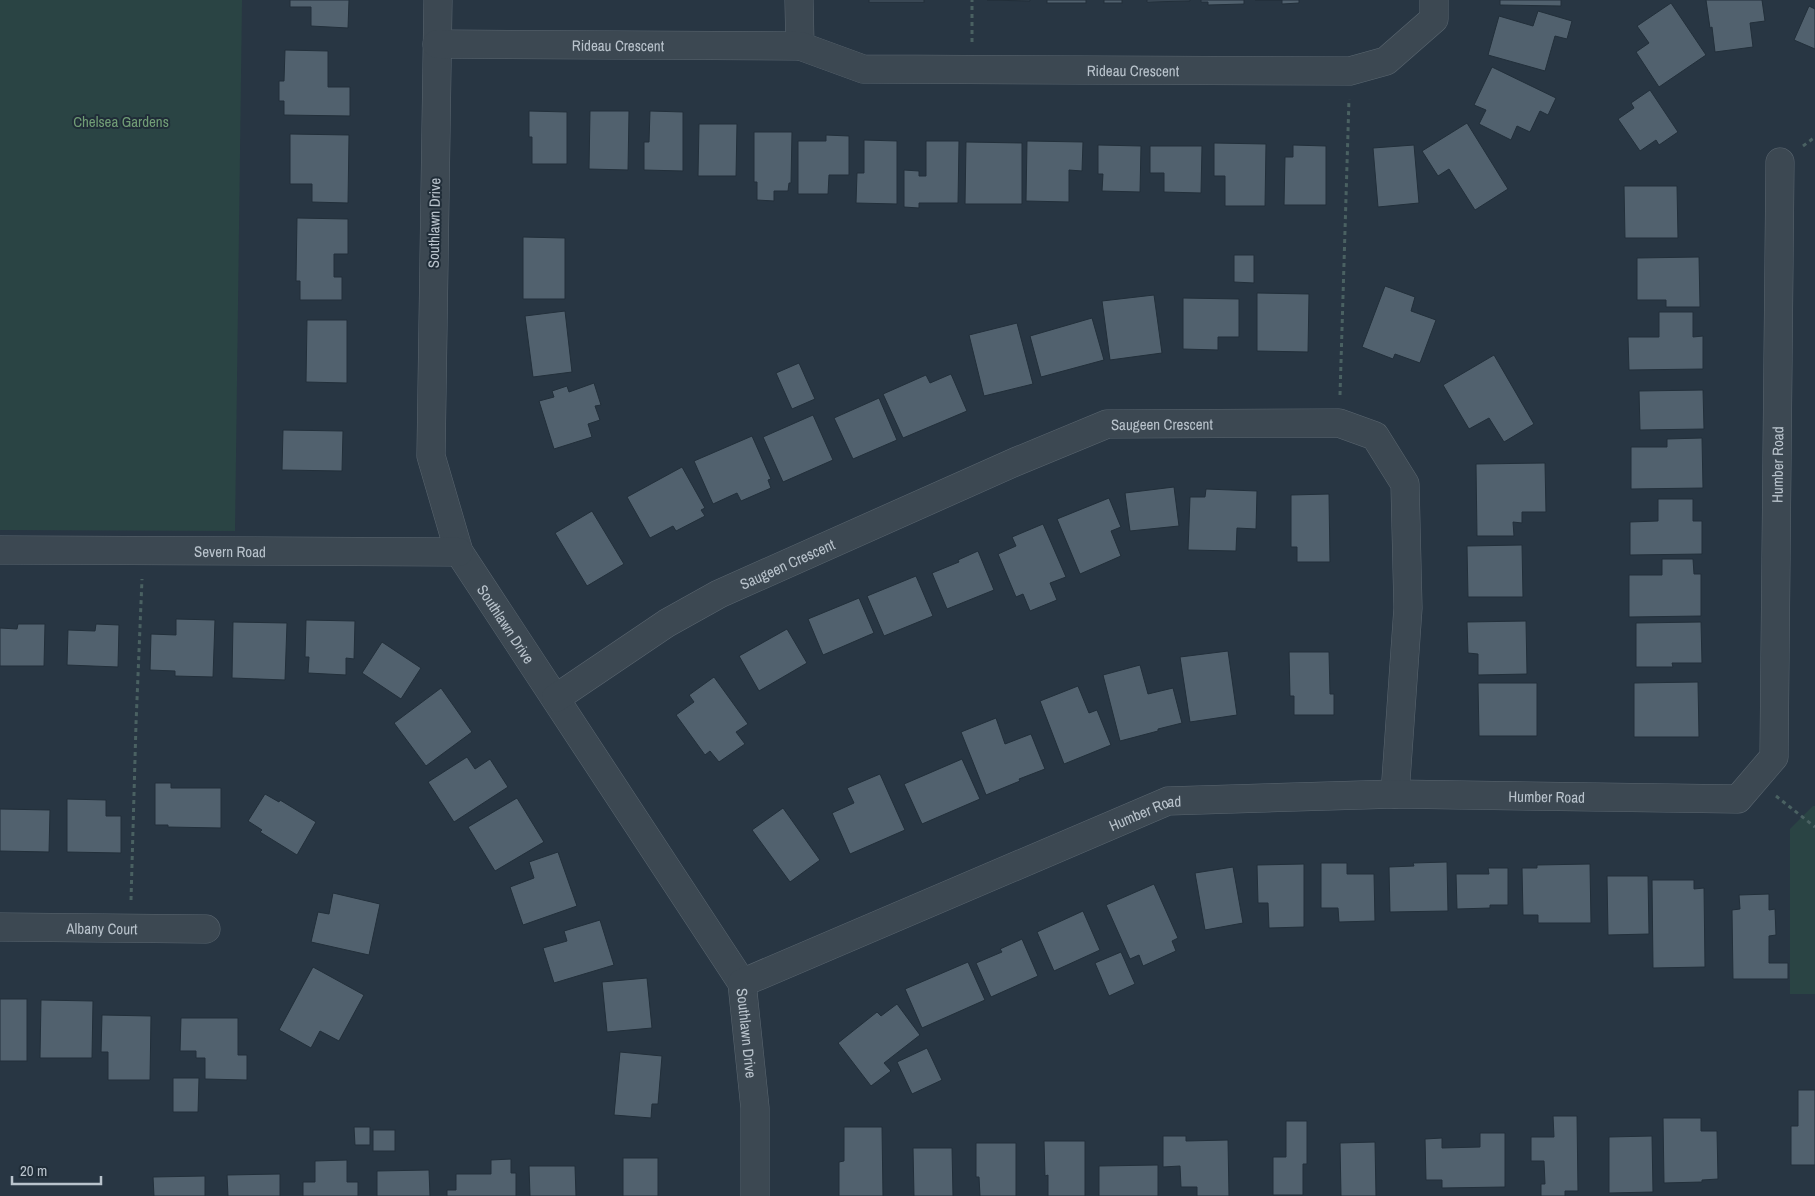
<svg xmlns="http://www.w3.org/2000/svg" width="1815" height="1196" font-family="'Archivo Narrow',sans-serif">
<rect width="100%" height="100%" fill="#283643"/>
<g fill="#2a4444">
<polygon points="0,0 242,0 235,531 0,530"/>
<polygon points="1813,806 1815,806 1815,994 1790,994 1790,829"/>
</g>
<g fill="#51616e" stroke="#222f3a">
<polygon points="290,0 349,0 348,28 311,26 311,7 290,7"/>
<rect x="869" y="0" width="55" height="2"/>
<polygon points="987,0 1030,0 1030,1"/>
<rect x="1047" y="0" width="39" height="3"/>
<rect x="1104" y="0" width="18" height="3"/>
<polygon points="1147,0 1190,0 1190,1 1147,2"/>
<polygon points="1201,0 1244,0 1244,4 1208,5 1208,2 1201,2"/>
<polygon points="1255,0 1299,0 1299,3 1282,4 1282,0"/>
<polygon points="1500,0 1561,0 1561,6 1500,5"/>
<polygon points="1706,0 1762,0 1765,21 1750,23 1753,47 1715,52 1712,27 1710,28"/>
<polygon points="1671,3 1706,55 1659,87 1636,52 1649,43 1637,26"/>
<polygon points="1809,6 1815,9 1815,49 1794,40"/>
<polygon points="1538,11 1572,21 1567,39 1555,36 1545,71 1488,55 1499,16 1533,26"/>
<polygon points="285,50 328,51 328,87 350,87 350,116 284,115 284,101 279,101 279,81 284,81"/>
<polygon points="1492,67 1556,98 1548,115 1540,111 1530,132 1517,126 1511,140 1479,124 1486,110 1474,105"/>
<polygon points="1650,90 1678,132 1659,145 1656,140 1640,151 1618,119 1634,108 1631,103"/>
<polygon points="529,111 567,112 567,164 532,164 532,137 529,137"/>
<polygon points="590,111 629,111 628,170 589,169"/>
<polygon points="650,111 683,112 683,171 644,170 644,142 649,142"/>
<polygon points="1467,123 1508,189 1475,210 1449,169 1438,176 1422,151"/>
<polygon points="699,124 737,124 736,176 698,176"/>
<polygon points="754,132 792,132 791,183 789,183 788,191 774,191 774,201 757,200 757,182 754,182"/>
<polygon points="290,134 349,135 348,203 312,202 312,184 290,184"/>
<polygon points="826,135 849,136 849,175 829,175 828,194 798,194 798,141 826,141"/>
<polygon points="864,140 897,141 897,204 856,203 857,173 864,173"/>
<polygon points="926,141 959,141 958,203 919,203 919,208 904,207 904,170 919,171 919,176 926,176"/>
<polygon points="1027,141 1083,142 1082,171 1069,170 1069,202 1026,201"/>
<polygon points="966,142 1022,143 1022,204 965,204"/>
<polygon points="1214,143 1266,144 1265,206 1225,206 1225,176 1214,176"/>
<polygon points="1098,145 1141,146 1140,192 1102,191 1103,174 1098,174"/>
<polygon points="1293,145 1326,146 1326,205 1284,205 1285,157 1293,157"/>
<polygon points="1414,145 1419,203 1378,207 1373,148"/>
<polygon points="1150,146 1202,146 1201,193 1164,192 1164,173 1150,173"/>
<polygon points="1624,186 1677,186 1678,238 1625,238"/>
<polygon points="297,218 348,219 348,254 334,254 334,277 342,277 342,300 300,300 300,281 296,281"/>
<polygon points="523,237 565,238 565,299 523,299"/>
<polygon points="1234,255 1254,255 1254,283 1234,282"/>
<polygon points="1699,257 1700,307 1666,307 1666,300 1637,300 1637,258"/>
<polygon points="1385,286 1415,297 1411,311 1436,320 1420,363 1395,354 1393,359 1362,347"/>
<polygon points="1257,293 1309,294 1308,352 1257,351"/>
<polygon points="1154,295 1162,353 1110,360 1102,301"/>
<polygon points="1183,298 1239,299 1239,337 1218,337 1218,350 1183,349"/>
<polygon points="565,311 572,372 533,377 525,316"/>
<polygon points="1659,312 1693,312 1693,337 1703,336 1703,369 1629,370 1628,337 1659,337"/>
<polygon points="1092,318 1104,360 1041,377 1030,336"/>
<polygon points="307,320 347,320 347,383 306,382"/>
<polygon points="1017,323 1033,384 984,396 969,335"/>
<polygon points="1494,355 1534,424 1504,442 1489,418 1469,429 1443,385"/>
<polygon points="799,363 815,399 792,409 776,373"/>
<polygon points="951,374 967,411 903,438 883,394 926,375 930,383"/>
<polygon points="594,383 601,405 595,406 600,420 588,424 592,437 554,449 539,401 554,397 552,391 567,386 569,392"/>
<polygon points="1703,390 1704,429 1640,430 1639,391"/>
<polygon points="879,398 897,440 853,459 834,418"/>
<polygon points="813,415 833,460 783,482 763,437"/>
<polygon points="283,430 343,431 342,471 282,470"/>
<polygon points="752,436 771,479 768,480 771,488 741,501 737,493 713,504 694,461"/>
<polygon points="1702,438 1703,488 1631,489 1631,447 1667,447 1667,439"/>
<polygon points="1545,463 1546,512 1522,512 1522,523 1513,522 1514,536 1477,536 1476,464"/>
<polygon points="682,467 705,508 701,510 705,516 676,531 673,526 650,538 627,497"/>
<polygon points="1174,487 1179,526 1130,531 1125,493"/>
<polygon points="1206,489 1257,491 1256,529 1237,528 1236,551 1188,550 1190,497 1205,497"/>
<polygon points="1329,494 1330,562 1297,562 1297,547 1291,547 1291,495"/>
<polygon points="1109,498 1121,527 1111,531 1121,556 1080,574 1057,519"/>
<polygon points="1658,499 1693,499 1693,521 1702,521 1702,554 1630,555 1630,522 1658,521"/>
<polygon points="592,511 624,564 587,586 555,533"/>
<polygon points="1043,524 1066,577 1050,583 1057,600 1030,611 1023,594 1016,597 998,554 1016,546 1012,537"/>
<polygon points="1522,545 1523,597 1468,597 1467,546"/>
<polygon points="978,551 994,590 947,609 932,573 959,562 958,560"/>
<polygon points="1662,559 1693,559 1694,574 1701,574 1701,616 1629,617 1629,575 1662,575"/>
<polygon points="916,576 933,616 884,636 867,596"/>
<polygon points="859,598 874,633 823,655 808,619"/>
<polygon points="176,619 215,620 213,677 175,676 175,671 150,670 151,634 176,635"/>
<polygon points="306,620 355,621 354,659 346,658 346,675 308,673 309,657 305,657"/>
<polygon points="1526,621 1527,674 1478,675 1478,654 1468,653 1467,622"/>
<polygon points="233,622 287,623 285,680 232,678"/>
<polygon points="1701,622 1702,663 1672,663 1673,667 1636,667 1636,623"/>
<polygon points="18,624 45,624 44,666 0,666 0,628 17,629"/>
<polygon points="96,624 119,625 118,667 67,665 68,630 95,631"/>
<polygon points="787,629 807,663 759,691 739,656"/>
<polygon points="382,642 421,668 401,699 362,673"/>
<polygon points="1228,651 1237,715 1190,722 1180,657"/>
<polygon points="1289,652 1329,652 1330,694 1334,694 1334,715 1294,715 1294,696 1290,696"/>
<polygon points="1140,665 1148,694 1173,688 1182,723 1158,729 1158,731 1120,741 1103,675"/>
<polygon points="714,677 748,724 736,732 745,744 719,762 710,751 705,755 676,715 694,702 689,695"/>
<polygon points="1698,682 1699,737 1634,737 1634,683"/>
<polygon points="1478,683 1537,683 1537,736 1479,736"/>
<polygon points="1078,686 1089,713 1097,710 1111,745 1064,764 1040,701"/>
<polygon points="441,688 472,732 426,766 394,723"/>
<polygon points="996,718 1005,744 1031,734 1045,769 1019,779 1020,781 986,795 961,732"/>
<polygon points="467,757 475,769 490,759 508,787 454,822 428,782"/>
<polygon points="962,759 980,799 922,824 904,784"/>
<polygon points="880,774 905,830 850,854 832,813 854,803 847,788"/>
<polygon points="155,783 171,783 171,788 221,788 221,828 168,827 168,825 155,825"/>
<polygon points="265,794 279,802 280,800 316,822 297,855 260,832 262,830 248,821"/>
<polygon points="517,798 544,842 495,871 468,827"/>
<polygon points="67,799 106,800 106,816 121,816 121,853 67,852"/>
<polygon points="783,808 820,860 790,882 752,830"/>
<polygon points="0,809 50,810 49,852 0,851"/>
<polygon points="558,852 577,906 523,925 510,887 534,878 529,862"/>
<polygon points="1447,862 1448,911 1390,912 1389,867 1414,866 1413,863"/>
<polygon points="1321,863 1347,863 1347,874 1374,874 1375,921 1339,922 1338,908 1321,908"/>
<polygon points="1304,864 1304,927 1269,928 1268,903 1258,903 1257,865"/>
<polygon points="1590,864 1591,923 1538,923 1538,915 1523,915 1522,868 1537,868 1537,865"/>
<polygon points="1233,867 1243,923 1205,930 1195,873"/>
<polygon points="1488,868 1508,868 1508,905 1490,905 1490,908 1457,909 1456,874 1489,874"/>
<polygon points="1607,876 1648,876 1649,934 1608,935"/>
<polygon points="1652,880 1694,880 1694,889 1704,888 1705,967 1653,968"/>
<polygon points="1154,884 1178,938 1172,941 1176,951 1143,966 1139,955 1130,959 1106,905"/>
<polygon points="333,893 380,904 369,955 311,942 318,912 329,914"/>
<polygon points="1769,894 1769,910 1775,909 1776,935 1769,936 1769,963 1788,963 1788,979 1733,979 1732,910 1740,909 1739,895"/>
<polygon points="1083,911 1100,950 1054,971 1037,932"/>
<polygon points="600,920 614,965 554,983 543,948 567,941 564,931"/>
<polygon points="1022,939 1038,976 991,997 976,963 1002,952 1000,949"/>
<polygon points="1121,952 1135,984 1109,996 1095,963"/>
<polygon points="968,962 985,1000 922,1028 905,989"/>
<polygon points="313,967 364,995 339,1041 320,1031 311,1048 279,1030"/>
<polygon points="647,978 652,1028 607,1032 602,982"/>
<rect x="0" y="999" width="27" height="62"/>
<polygon points="41,1000 93,1001 92,1058 40,1058"/>
<polygon points="897,1004 920,1035 884,1063 891,1071 871,1086 838,1043 877,1012 881,1016"/>
<polygon points="102,1015 151,1016 150,1080 108,1080 108,1052 101,1052"/>
<polygon points="181,1018 238,1018 238,1055 247,1055 247,1080 205,1079 205,1058 196,1058 196,1051 180,1051"/>
<polygon points="927,1048 942,1080 912,1094 897,1062"/>
<polygon points="620,1052 662,1056 658,1104 652,1104 651,1118 614,1115"/>
<polygon points="173,1078 199,1078 198,1112 173,1112"/>
<polygon points="1798,1090 1815,1090 1815,1165 1791,1165 1791,1126 1798,1126"/>
<polygon points="1553,1116 1577,1116 1578,1191 1565,1191 1565,1196 1541,1196 1541,1184 1545,1184 1544,1161 1531,1161 1531,1137 1554,1137"/>
<polygon points="1663,1118 1701,1118 1701,1131 1717,1131 1718,1179 1702,1180 1702,1182 1664,1183"/>
<polygon points="1286,1121 1307,1121 1307,1164 1303,1164 1303,1195 1273,1195 1273,1157 1286,1157"/>
<polygon points="354,1127 370,1127 370,1145 355,1145"/>
<polygon points="844,1127 882,1127 883,1196 839,1196 839,1162 844,1161"/>
<rect x="373" y="1130" width="22" height="21"/>
<polygon points="1480,1133 1505,1133 1505,1187 1442,1188 1442,1180 1426,1180 1425,1139 1442,1138 1442,1148 1480,1147"/>
<polygon points="1163,1136 1186,1136 1186,1141 1228,1140 1229,1196 1197,1196 1197,1187 1181,1187 1180,1166 1163,1167"/>
<polygon points="1652,1136 1653,1192 1609,1193 1609,1137"/>
<polygon points="1044,1141 1085,1141 1085,1196 1048,1196 1048,1175 1045,1176"/>
<polygon points="1375,1142 1376,1196 1341,1196 1340,1143"/>
<polygon points="976,1143 1016,1143 1016,1196 980,1196 979,1177 976,1177"/>
<polygon points="913,1148 952,1148 953,1196 914,1196"/>
<rect x="623" y="1158" width="35" height="38"/>
<polygon points="511,1159 511,1173 516,1173 516,1196 447,1196 447,1190 456,1190 456,1174 491,1174 491,1160"/>
<polygon points="347,1160 347,1182 358,1182 358,1196 303,1196 303,1182 315,1182 315,1161"/>
<polygon points="1158,1165 1158,1196 1099,1196 1099,1166"/>
<polygon points="529,1166 575,1166 576,1196 530,1196"/>
<polygon points="429,1170 430,1196 377,1196 377,1171"/>
<polygon points="280,1174 280,1196 228,1196 227,1175"/>
<polygon points="205,1176 205,1196 154,1196 153,1177"/>
</g>
<g fill="none" stroke-linecap="round" stroke-linejoin="round">
<g stroke="#5a6670" stroke-width="29">
<g id="street">
<path id="s1" d="M 438,0 L 431,456 L 459,552 L 742,983 L 755,1108 L 755,1196"/>
<polyline points="799,0 800,46"/>
<path id="s2" d="M 437,44 L 800,46 L 863,69 L 1350,71 L 1386,61 L 1434,19 L 1434,0"/>
<path id="s3" d="M 0,550 L 459,552"/>
<path id="s4" d="M 556,698 L 667,623 L 719,594 L 1015,462 L 1107,424 L 1339,423 L 1375,436 L 1405,484 L 1408,608 L 1395,794"/>
<path id="s5" d="M 0,927 L 206,929"/>
<path id="s6" d="M 742,983 L 1168,801 L 1395,794 L 1738,799 L 1774,757 L 1780,162"/>
</g>
</g>
<g stroke="#4a6162" stroke-width="3" stroke-dasharray="4 4" stroke-linecap="butt">
<polyline points="972,42 972,0"/>
<polyline points="1803,146 1815,137"/>
<polyline points="1340,395 1349,99"/>
<polyline points="1776,796 1815,827"/>
<polyline points="131,900 136,724 142,579"/>
</g>
<use href="#street" stroke="#3c4852" stroke-width="28"/>
</g>
<g text-anchor="middle" dominant-baseline="central" stroke-width="4" stroke-linejoin="round" paint-order="stroke">
<g font-size="15" fill="#b9c3cc" stroke="#202d38">
<text stroke="none"><textPath href="#s2" startOffset="181">Rideau Crescent</textPath></text>
<text stroke="none"><textPath href="#s2" startOffset="700">Rideau Crescent</textPath></text>
<text transform="translate(434 223) rotate(-89)">Southlawn Drive</text>
<text stroke="none"><textPath href="#s4" startOffset="672">Saugeen Crescent</textPath></text>
<text stroke="none"><textPath href="#s6" startOffset="1381">Humber Road</textPath></text>
<text stroke="none"><textPath href="#s3" startOffset="230">Severn Road</textPath></text>
<text stroke="none"><textPath href="#s4" startOffset="268">Saugeen Crescent</textPath></text>
<text stroke="none"><textPath href="#s1" startOffset="642">Southlawn Drive</textPath></text>
<text stroke="none"><textPath href="#s6" startOffset="842">Humber Road</textPath></text>
<text stroke="none"><textPath href="#s6" startOffset="438">Humber Road</textPath></text>
<text stroke="none"><textPath href="#s5" startOffset="102">Albany Court</textPath></text>
<text stroke="none"><textPath href="#s1" startOffset="1122">Southlawn Drive</textPath></text>
</g>
<g font-size="15" fill="#719d76" stroke="#202d38">
<text x="121" y="121">Chelsea Gardens</text>
</g>
</g>
<path d="M12 1176v8h89v-8" fill="none" stroke="#b9c3cc" stroke-width="2.5"/>
<text x="20" y="1176" font-size="15" fill="#b9c3cc" stroke="#202d38" stroke-width="4" paint-order="stroke">20 m</text>
</svg>
